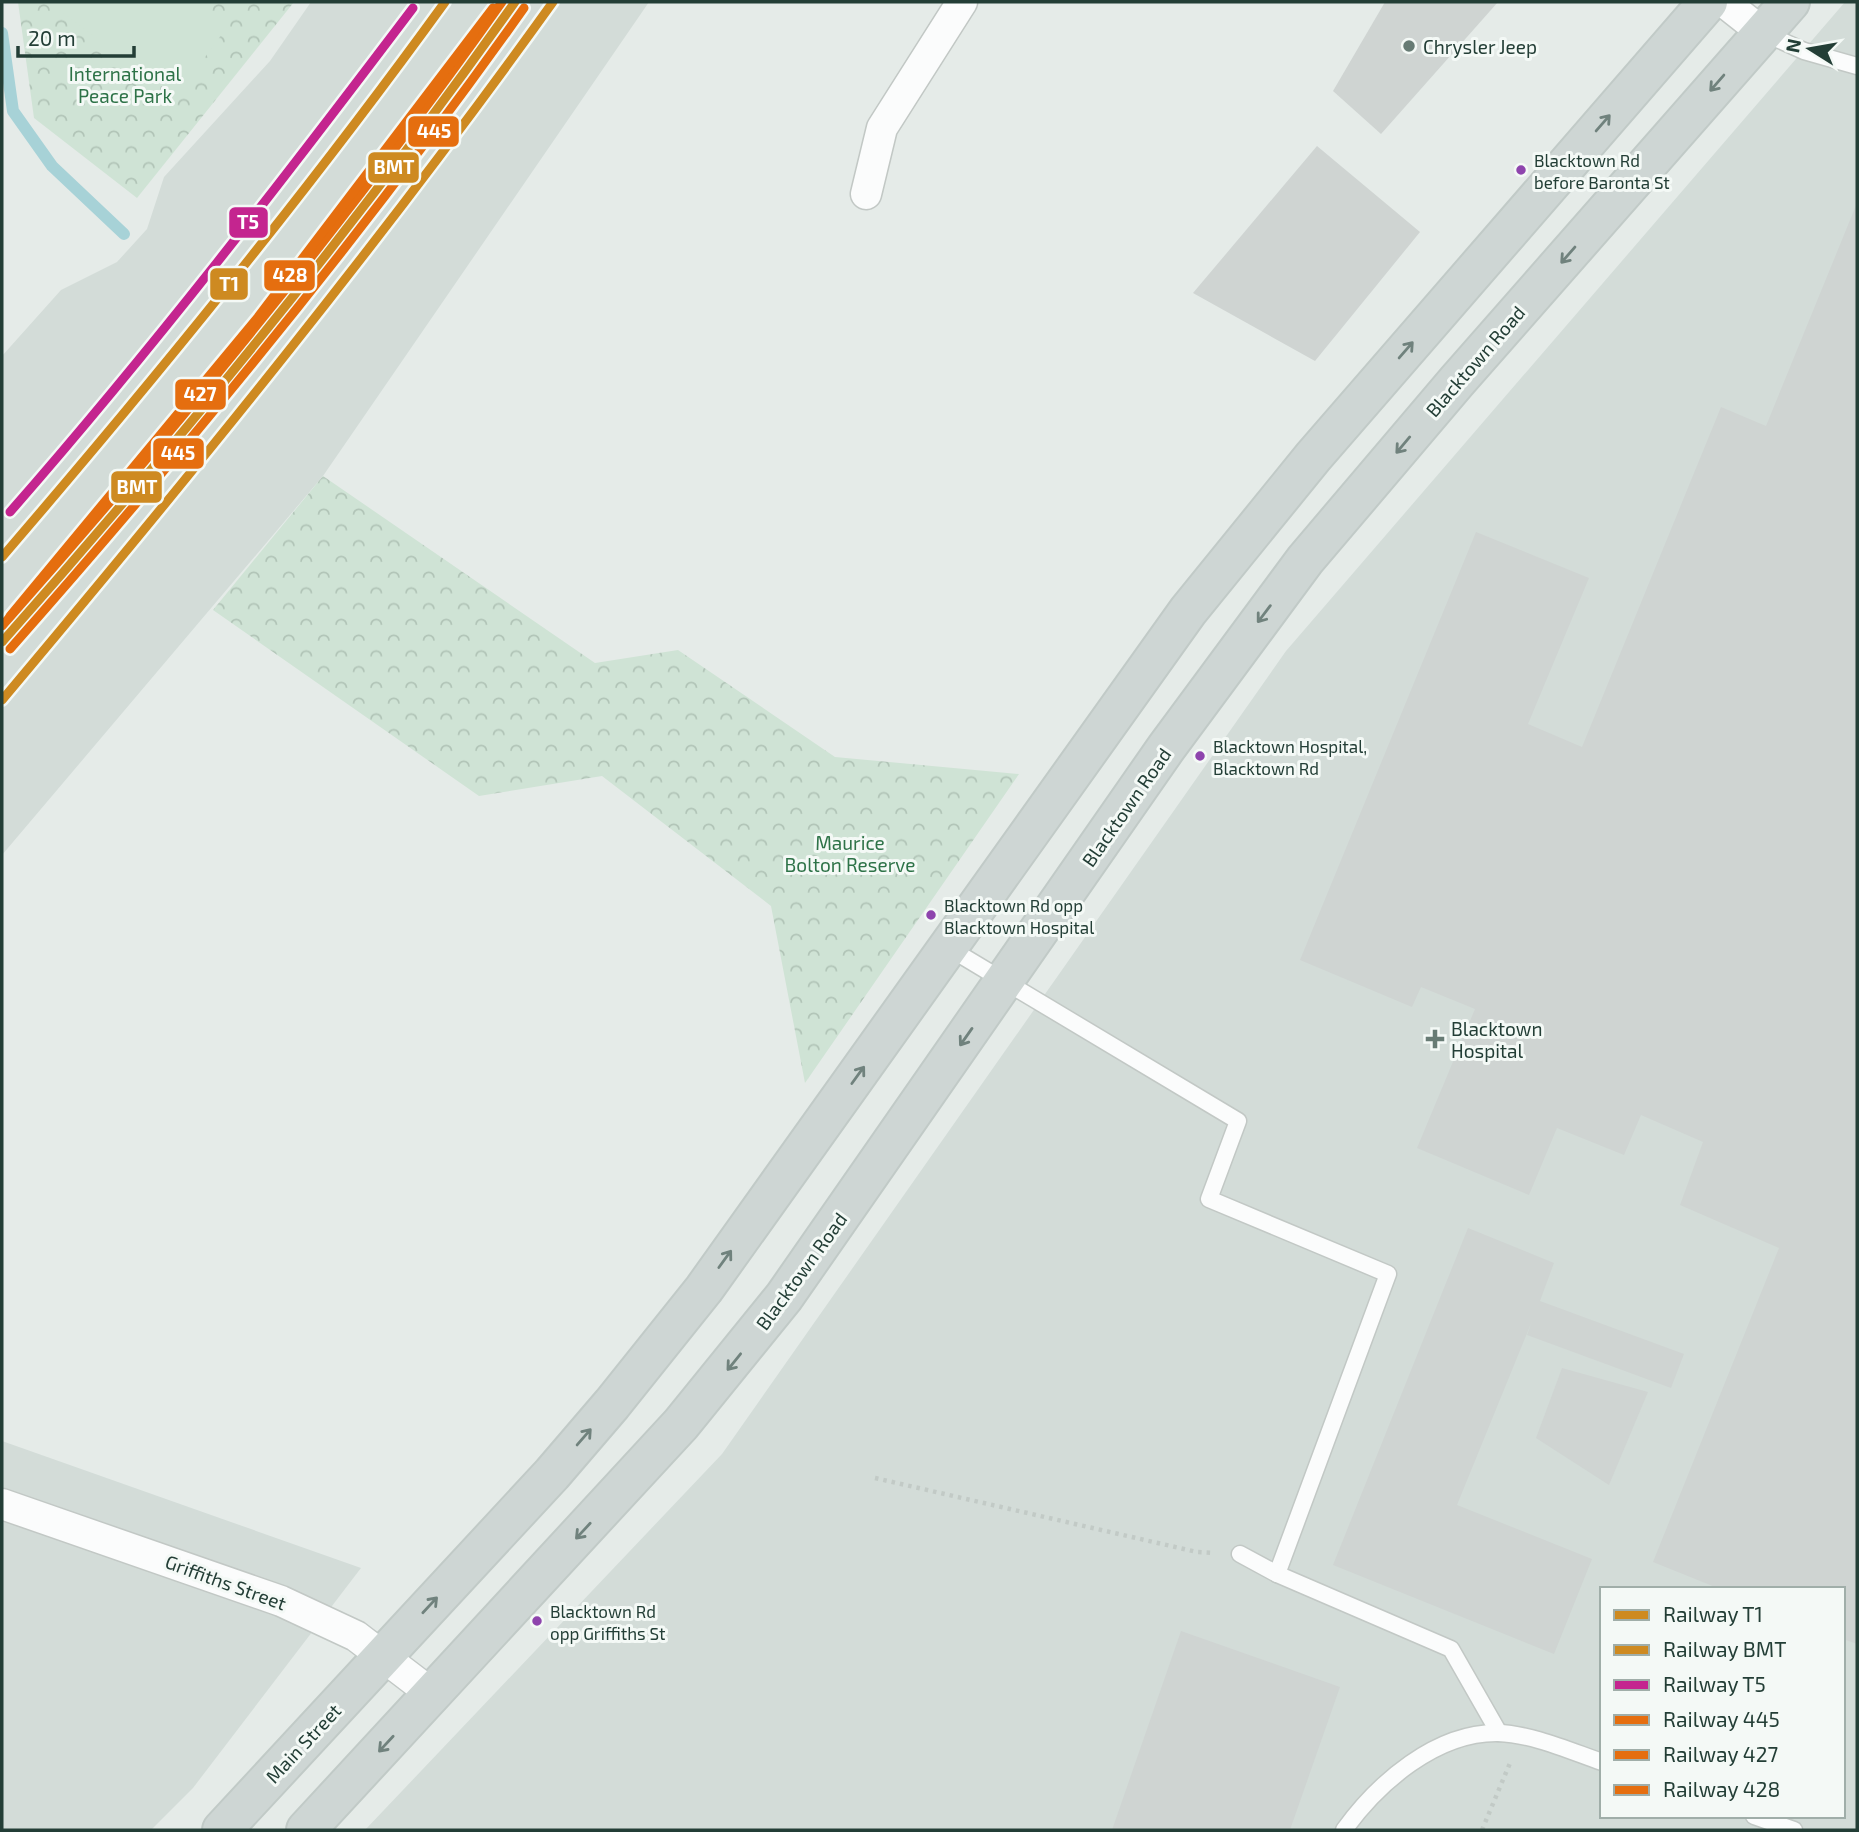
<svg xmlns="http://www.w3.org/2000/svg" width="1859" height="1832" font-family="'Exo 2',sans-serif">
<defs>
<pattern id="park-crowns" width="20" height="18" patternUnits="userSpaceOnUse" patternTransform="scale(1.75)"><rect width="20" height="18" fill="#cfe3d5"/><path d="M2 6a3 3 0 1 1 6 0M12 15a3 3 0 1 1 6 0" fill="none" stroke="#b1c4b7"/></pattern>
</defs>
<rect width="100%" height="100%" fill="#e5ebe8"/>
<g fill="#d3dcd8" fill-rule="evenodd">
<polygon points="311,2 649,2 323,476 2,855 2,356 61,290 117,262 147,229 164,177 270,61"/>
<path d="M 1845,2 L 1857,2 L 1857,1830 L 365,1830 L 722,1454 L 1286,651 ZM 1602,1589 L 1843,1589 L 1843,1816 L 1602,1816 Z"/>
<polygon points="2,1441 361,1568 193,1788 151,1830 2,1830"/>
</g>
<g fill="url(#park-crowns)">
<polygon points="18,2 294,2 137,198 34,118"/>
<polygon points="323,476 595,663 678,650 835,757 1019,774 805,1083 771,906 602,776 479,796 213,610"/>
</g>
<polygon fill="#cfe3d5" points="49,2 194,2 227,27 176,97"/>
<g fill="none" stroke-linecap="round" stroke-linejoin="round">
<polyline stroke="#a7d2d7" stroke-width="12" points="2,33 13,111 52,166 124,234"/>
</g>
<g fill="#cfd4d2">
<polygon points="1385,2 1498,2 1381,134 1333,91"/>
<polygon points="1317,146 1420,232 1315,361 1193,293"/>
<polygon points="1857,203 1857,1644 1843,1639 1843,1589 1720,1589 1653,1562 1779,1248 1680,1205 1703,1142 1641,1115 1624,1155 1557,1128 1529,1195 1417,1148 1475,1009 1421,987 1412,1007 1300,960 1476,532 1589,578 1528,724 1582,747 1721,407 1766,426"/>
<polygon points="1468,1228 1554,1263 1540,1301 1684,1354 1671,1388 1527,1335 1532,1321 1457,1505 1592,1559 1554,1654 1333,1565"/>
<polygon points="1562,1368 1648,1392 1609,1485 1536,1438"/>
<polygon points="1181,1631 1340,1687 1290,1830 1112,1830"/>
</g>
<g fill="none" stroke-linecap="round" stroke-linejoin="round">
<g stroke="#c2c8c5" stroke-width="19">
<g id="lane">
<polyline points="1764,33 1804,51 1857,66"/>
<polyline points="949,948 1238,1121 1209,1199 1388,1274 1277,1574"/>
<polyline points="1240,1554 1277,1574 1451,1649 1499,1733"/>
<polyline points="1754,1816 1794,1830"/>
<path d="M 1344,1830 C 1378,1783 1436,1732 1498,1733 C 1532,1734 1570,1751 1602,1762"/>
</g>
</g>
<g stroke="#c2c8c5" stroke-width="33">
<g id="street">
<polyline points="1724,2 1762,32"/>
<polyline points="866,194 882,128 962,2"/>
<polyline points="2,1504 281,1601 356,1636 432,1694"/>
</g>
</g>
<g stroke="#c1cac7" stroke-width="42">
<g id="primary">
<polyline points="222,1830 552,1474 612,1404 704,1289 1188,611 1313,457 1708,2"/>
<polyline points="306,1830 681,1424 784,1297 1166,748 1305,560 1457,381 1790,2"/>
</g>
</g>
<g stroke="#c2cac6" stroke-width="4.5" stroke-dasharray="3.5 5" stroke-linecap="butt">
<polyline points="875,1478 1197,1552 1215,1553"/>
<polyline points="1482,1830 1510,1763"/>
</g>
<use href="#lane" stroke="#fbfcfc" stroke-width="16"/>
<use href="#street" stroke="#fbfcfc" stroke-width="30"/>
<use href="#primary" stroke="#ced6d4" stroke-width="38"/>
<g stroke="#f4f9f6" stroke-width="14">
<g id="rail-1">
<path d="M 2,557 C 157,377 306,194 445,2"/>
<path d="M 2,700 C 193,473 380,243 553,2"/>
</g>
</g>
<g stroke="#f4f9f6" stroke-width="14">
<path id="rail-2" d="M 2,642 C 184,437 356,226 515,2"/>
</g>
<g stroke="#f4f9f6" stroke-width="14">
<path id="rail-3" d="M 10,512 C 152,350 283,180 413,8"/>
</g>
<g stroke="#f4f9f6" stroke-width="14">
<path id="rail-4" d="M 10,649 C 192,443 365,232 524,8"/>
</g>
<g stroke="#f4f9f6" stroke-width="14">
<path id="rail-5" d="M 2,626 C 179,426 348,220 502,2"/>
</g>
<g stroke="#f4f9f6" stroke-width="14">
<polyline id="rail-6" points="10,616 258,317 493,8"/>
</g>
<use href="#rail-1" stroke="#ce8a21" stroke-width="9"/>
<use href="#rail-2" stroke="#ce8a21" stroke-width="9"/>
<use href="#rail-3" stroke="#c4258f" stroke-width="9"/>
<use href="#rail-4" stroke="#e56e0f" stroke-width="9"/>
<use href="#rail-5" stroke="#e56e0f" stroke-width="9"/>
<use href="#rail-6" stroke="#e56e0f" stroke-width="9"/>
</g>
<defs><path id="oneway-shaft" d="M-6 0H5M1.5-3L5.5 0L1.5 3" fill="none" stroke-width="1.6" stroke-linecap="round" stroke-linejoin="round" transform="scale(1.75)"/></defs>
<g stroke="#70827d">
<use href="#oneway-shaft" transform="translate(1717 83) rotate(131)"/>
<use href="#oneway-shaft" transform="translate(1603 123) rotate(-49)"/>
<use href="#oneway-shaft" transform="translate(1568 255) rotate(131)"/>
<use href="#oneway-shaft" transform="translate(1406 350) rotate(-49)"/>
<use href="#oneway-shaft" transform="translate(1403 445) rotate(130)"/>
<use href="#oneway-shaft" transform="translate(1264 614) rotate(127)"/>
<use href="#oneway-shaft" transform="translate(966 1037) rotate(125)"/>
<use href="#oneway-shaft" transform="translate(858 1075) rotate(-54)"/>
<use href="#oneway-shaft" transform="translate(725 1259) rotate(-54)"/>
<use href="#oneway-shaft" transform="translate(734 1362) rotate(129)"/>
<use href="#oneway-shaft" transform="translate(584 1437) rotate(-49)"/>
<use href="#oneway-shaft" transform="translate(583 1531) rotate(133)"/>
<use href="#oneway-shaft" transform="translate(430 1605) rotate(-47)"/>
<use href="#oneway-shaft" transform="translate(386 1744) rotate(133)"/>
</g>
<g fill="#677b74" stroke="#f4f9f6" stroke-width="2.5">
<circle cx="1409" cy="46" r="7"/>
<path d="M1431.5 1028.5h7v7h7v7h-7v7h-7v-7h-7v-7h7z"/>
</g>
<g fill="#8e44ad" stroke="#f4f9f6" stroke-width="2.5">
<circle cx="1521" cy="170" r="6"/>
<circle cx="1200" cy="756" r="6"/>
<circle cx="931" cy="915" r="6"/>
<circle cx="537" cy="1621" r="6"/>
</g>
<g text-anchor="middle" dominant-baseline="central" stroke-width="6" stroke-linejoin="round" paint-order="stroke">
<g font-size="17" fill="#233e36" stroke="#f4f9f6" text-anchor="start">
<text x="1534" y="160">Blacktown Rd<tspan x="1534" dy="22">before Baronta St</tspan></text>
<text x="1213" y="746">Blacktown Hospital,<tspan x="1213" dy="22">Blacktown Rd</tspan></text>
<text x="944" y="905">Blacktown Rd opp<tspan x="944" dy="22">Blacktown Hospital</tspan></text>
<text x="550" y="1611">Blacktown Rd<tspan x="550" dy="22">opp Griffiths St</tspan></text>
</g>
<g font-size="19" fill="#233e36" stroke="#f4f9f6" text-anchor="start">
<text x="1423" y="46">Chrysler Jeep</text>
<text x="1451" y="1028">Blacktown<tspan x="1451" dy="22">Hospital</tspan></text>
</g>
<g font-size="19" fill="#2e7348" stroke="#f4f9f6">
<text x="125" y="73">International<tspan x="125" dy="22">Peace Park</tspan></text>
<text x="850" y="842">Maurice<tspan x="850" dy="22">Bolton Reserve</tspan></text>
</g>
<g font-size="19" fill="#233e36" stroke="#f4f9f6">
<text transform="translate(1475 361) rotate(-49)">Blacktown Road</text>
<text transform="translate(1126 807) rotate(-55)">Blacktown Road</text>
<text transform="translate(801 1271) rotate(-54)">Blacktown Road</text>
<text transform="translate(226 1582) rotate(20)">Griffiths Street</text>
<text transform="translate(303 1743) rotate(-47)">Main Street</text>
</g>
</g>
<g stroke="#f4f9f6" stroke-width="2.5">
<rect x="407" y="115" width="53" height="33" rx="7" fill="#e56e0f"/>
<rect x="367" y="151" width="53" height="33" rx="7" fill="#ce8a21"/>
<rect x="228" y="206" width="41" height="33" rx="7" fill="#c4258f"/>
<rect x="263" y="259" width="53" height="33" rx="7" fill="#e56e0f"/>
<rect x="209" y="267" width="40" height="34" rx="7" fill="#ce8a21"/>
<rect x="174" y="378" width="53" height="33" rx="7" fill="#e56e0f"/>
<rect x="152" y="437" width="53" height="33" rx="7" fill="#e56e0f"/>
<rect x="110" y="470" width="53" height="34" rx="7" fill="#ce8a21"/>
</g>
<g font-size="19" text-anchor="middle" font-weight="bold" fill="#fff">
<text x="434" y="138">445</text>
<text x="394" y="174">BMT</text>
<text x="248" y="229">T5</text>
<text x="290" y="282">428</text>
<text x="229" y="291">T1</text>
<text x="200" y="401">427</text>
<text x="178" y="460">445</text>
<text x="137" y="494">BMT</text>
</g>
<rect width="1859" height="1832" fill="none" stroke="#233e36" stroke-width="7"/>
<rect x="1600" y="1587" width="245" height="231" fill="#f4f9f6" stroke="#a0aea9" stroke-width="2"/>
<rect x="1614" y="1610" width="35" height="10" fill="#ce8a21" stroke="#a0aea9" stroke-width="2"/>
<text x="1663" y="1622" font-size="21" fill="#233e36">Railway T1</text>
<rect x="1614" y="1645" width="35" height="10" fill="#ce8a21" stroke="#a0aea9" stroke-width="2"/>
<text x="1663" y="1657" font-size="21" fill="#233e36">Railway BMT</text>
<rect x="1614" y="1680" width="35" height="10" fill="#c4258f" stroke="#a0aea9" stroke-width="2"/>
<text x="1663" y="1692" font-size="21" fill="#233e36">Railway T5</text>
<rect x="1614" y="1715" width="35" height="10" fill="#e56e0f" stroke="#a0aea9" stroke-width="2"/>
<text x="1663" y="1727" font-size="21" fill="#233e36">Railway 445</text>
<rect x="1614" y="1750" width="35" height="10" fill="#e56e0f" stroke="#a0aea9" stroke-width="2"/>
<text x="1663" y="1762" font-size="21" fill="#233e36">Railway 427</text>
<rect x="1614" y="1785" width="35" height="10" fill="#e56e0f" stroke="#a0aea9" stroke-width="2"/>
<text x="1663" y="1797" font-size="21" fill="#233e36">Railway 428</text>
<g transform="translate(1810 49) rotate(281)" stroke="#f4f9f6" stroke-width="5" paint-order="stroke">
<path d="M0-5L12 26L0 18L-12 26Z" fill="#233e36"/>
<text y="-10" font-size="19" font-weight="bold" text-anchor="middle" fill="#233e36">N</text>
</g>
<path d="M18 46v10h116v-10" fill="none" stroke="#233e36" stroke-width="3.5"/>
<text x="28" y="46" font-size="21" fill="#233e36" stroke="#f4f9f6" stroke-width="5" paint-order="stroke">20 m</text>
</svg>
